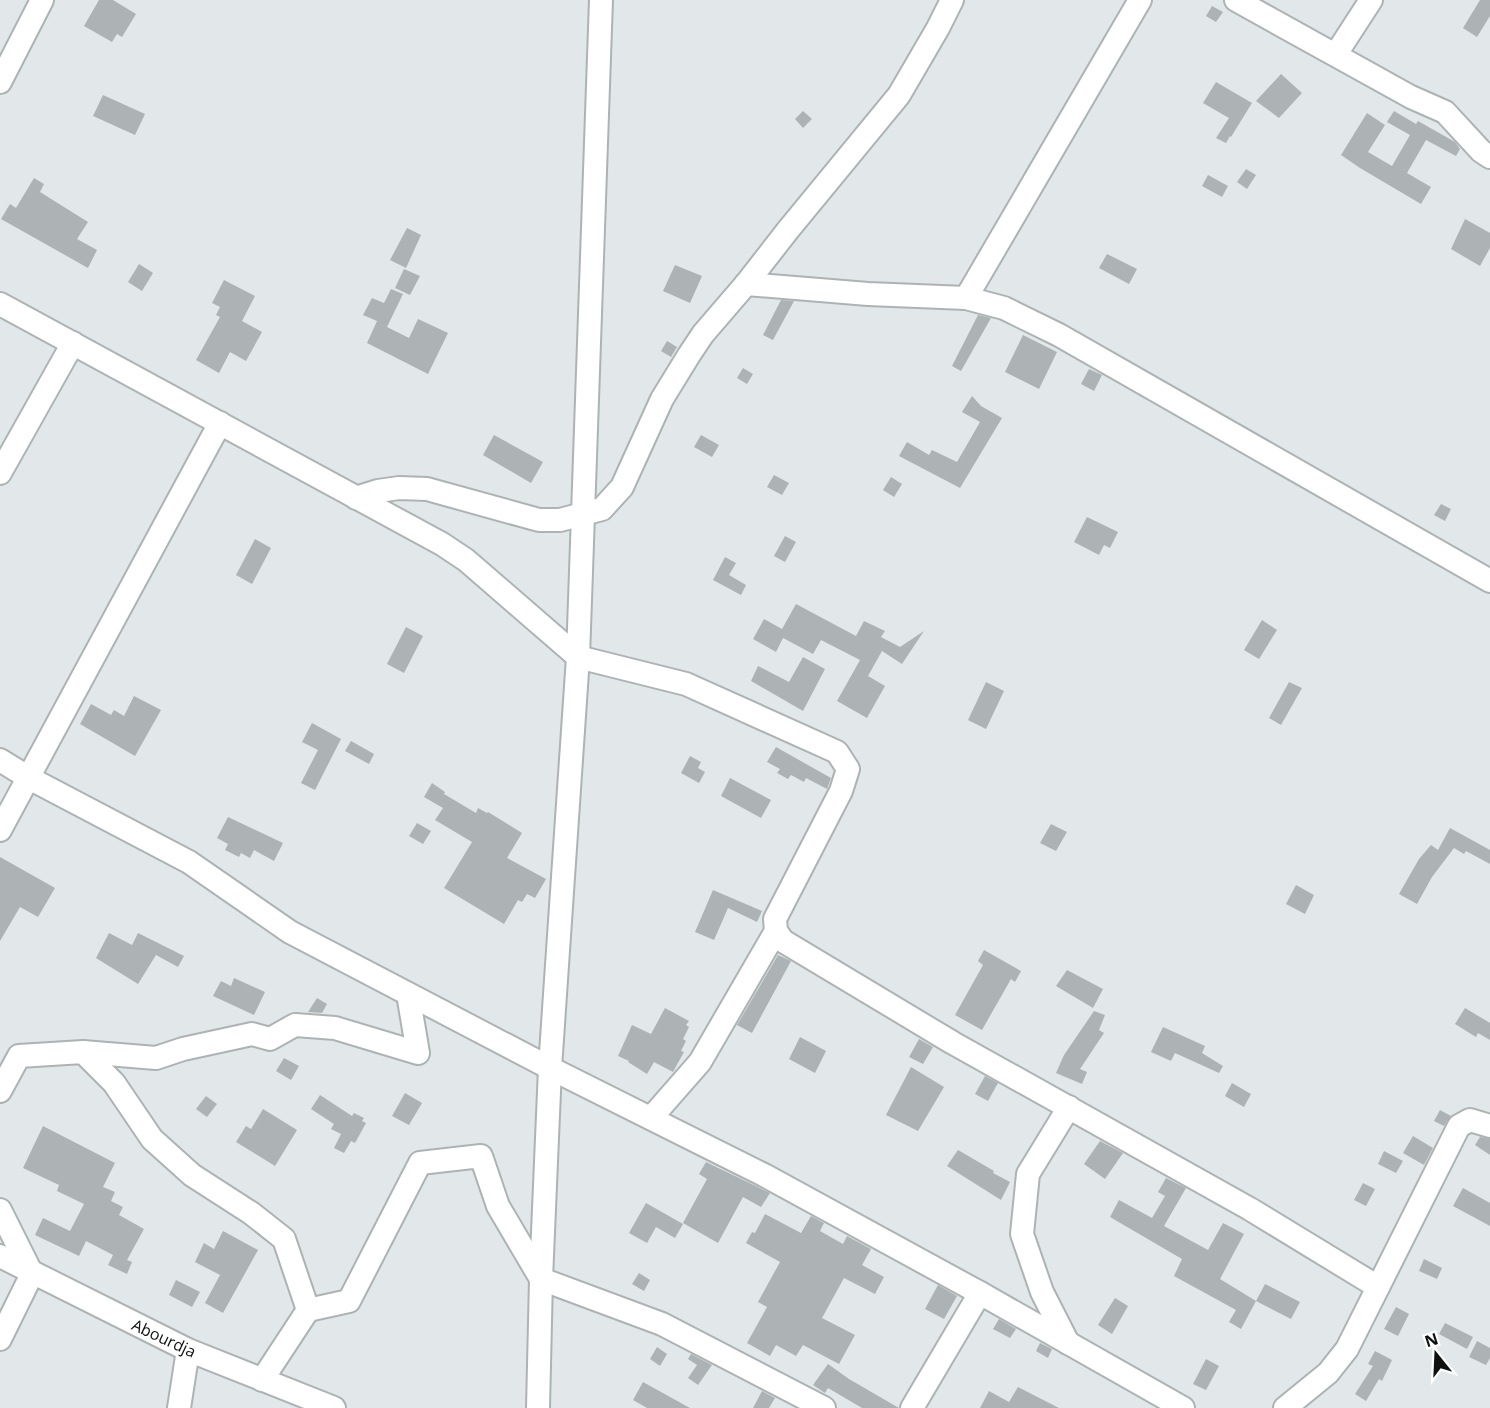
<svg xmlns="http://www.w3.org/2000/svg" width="1490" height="1408" font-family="'Open Sans',sans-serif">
<rect width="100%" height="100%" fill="#e2e8e9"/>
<g fill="#adb3b4">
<polygon points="99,0 113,0 136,14 122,37 117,34 112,42 84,26"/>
<polygon points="1480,0 1490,0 1490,16 1477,37 1463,28"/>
<polygon points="1212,6 1223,12 1216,22 1206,16"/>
<polygon points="1281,74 1302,93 1279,118 1256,101"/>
<polygon points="1216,82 1252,103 1231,137 1230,136 1226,143 1216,138 1229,118 1203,103"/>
<polygon points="103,95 145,114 135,135 93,116"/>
<polygon points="803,111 812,119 803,128 795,119"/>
<polygon points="1394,111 1416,124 1418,121 1455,142 1460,149 1456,156 1426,140 1407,173 1431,187 1421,204 1360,168 1341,155 1367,113 1385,125 1368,152 1392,166 1410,135 1387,122"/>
<polygon points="1246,169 1256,175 1247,189 1237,182"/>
<polygon points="1208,175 1228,186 1222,197 1202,186"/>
<polygon points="34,178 44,184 40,192 88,222 77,239 97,250 88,268 1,219 10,204 16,208"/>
<polygon points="1465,219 1490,233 1490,248 1480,266 1451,249"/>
<polygon points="407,228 421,235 406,268 390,260"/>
<polygon points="1107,254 1137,269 1129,284 1099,268"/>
<polygon points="139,264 153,273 142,291 128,282"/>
<polygon points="675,265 702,276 690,303 663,291"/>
<polygon points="404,269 420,276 410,295 395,288"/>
<polygon points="224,280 255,296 242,321 262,332 246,361 230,352 219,373 196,360 220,317 216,315 220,307 212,303"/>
<polygon points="391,289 403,294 387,327 409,338 418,319 448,333 428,374 367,343 377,321 363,315 372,298 384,303"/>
<polygon points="781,300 794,301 773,340 763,335"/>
<polygon points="978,315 991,318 961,371 952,366"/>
<polygon points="1023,335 1057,352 1039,389 1005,372"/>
<polygon points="667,341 677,347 671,357 661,351"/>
<polygon points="743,368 753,374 747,384 737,378"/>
<polygon points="1089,369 1102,375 1094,391 1081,384"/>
<polygon points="972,396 981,406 1002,418 960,488 899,456 907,442 929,455 932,450 957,462 980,422 962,412"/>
<polygon points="494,435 543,462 531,483 483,455"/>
<polygon points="701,435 719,445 712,457 694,447"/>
<polygon points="774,475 789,483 782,495 767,487"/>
<polygon points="891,477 902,484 894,497 883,490"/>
<polygon points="1441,504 1451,509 1445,521 1434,515"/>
<polygon points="1087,517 1118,532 1110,548 1104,545 1099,555 1074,542"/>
<polygon points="785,536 796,542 785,562 774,556"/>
<polygon points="255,539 271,548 252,584 236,575"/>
<polygon points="725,557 736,563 729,575 746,585 741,595 713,580"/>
<polygon points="796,604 856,636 864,621 885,631 881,637 900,647 924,631 902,664 882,651 868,676 885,686 867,718 837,701 860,660 821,640 813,654 783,638 776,652 753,639 764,619 782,629"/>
<polygon points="1262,620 1277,630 1259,659 1244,650"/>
<polygon points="406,627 423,636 404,673 387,664"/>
<polygon points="803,657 825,669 803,711 751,681 758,666 789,682"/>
<polygon points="986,682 1004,691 986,729 968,720"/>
<polygon points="1289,682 1302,688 1281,725 1269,718"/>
<polygon points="134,696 161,710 135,756 80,724 91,704 111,715 114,710 124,716"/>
<polygon points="312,723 341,739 315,790 301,783 318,750 302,742"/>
<polygon points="351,741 374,754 369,764 345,751"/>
<polygon points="776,747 831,778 827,789 806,778 804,782 791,775 788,779 777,773 780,769 767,762"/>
<polygon points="690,756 701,762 698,768 705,772 699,783 681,773"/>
<polygon points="730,778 771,800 761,818 721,796"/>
<polygon points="432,783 445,792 444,794 476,813 478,808 487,813 488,812 522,833 507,858 546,879 535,898 527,894 522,902 518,900 504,924 444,888 472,842 435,820 443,808 424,797"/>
<polygon points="228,817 283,843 274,861 254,850 250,858 241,853 239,857 225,850 228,844 217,838"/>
<polygon points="417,823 431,831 423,844 409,836"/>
<polygon points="1051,824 1067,832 1056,851 1040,843"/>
<polygon points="1450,828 1490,850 1490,864 1466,851 1464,854 1454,848 1432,877 1417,904 1399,894 1419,859 1431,845 1438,850"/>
<polygon points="0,857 55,888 38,917 20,907 0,941"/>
<polygon points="1296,885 1314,895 1305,914 1286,904"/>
<polygon points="713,890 762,911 757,922 728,908 714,940 695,932"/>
<polygon points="109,933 132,945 138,933 184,956 178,967 156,955 138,984 96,958"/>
<polygon points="984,950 1021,971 1015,982 1011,979 982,1030 955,1015 983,965 978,961"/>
<polygon points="778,955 791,961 752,1033 737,1025"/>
<polygon points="1067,970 1103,989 1093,1008 1056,986"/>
<polygon points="234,978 265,992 254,1015 213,996 221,981 231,986"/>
<polygon points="317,998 327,1004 322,1013 308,1012"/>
<polygon points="665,1008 689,1021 686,1025 689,1027 683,1039 686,1041 681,1051 684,1052 673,1072 654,1062 647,1074 628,1062 629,1061 618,1056 632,1025 651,1034"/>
<polygon points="1465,1008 1490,1023 1490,1040 1478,1033 1476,1037 1455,1024"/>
<polygon points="1094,1011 1105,1015 1099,1030 1104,1033 1080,1069 1087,1072 1082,1084 1056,1073 1064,1055"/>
<polygon points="1163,1027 1205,1046 1202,1053 1223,1066 1219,1073 1175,1053 1171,1061 1151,1052"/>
<polygon points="800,1037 826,1051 815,1073 789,1059"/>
<polygon points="919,1039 933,1047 923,1064 909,1057"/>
<polygon points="284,1058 299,1066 291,1080 276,1071"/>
<polygon points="911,1067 944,1087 918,1131 886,1115"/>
<polygon points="985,1076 998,1083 988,1101 975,1094"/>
<polygon points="1232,1083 1251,1094 1244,1107 1225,1096"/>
<polygon points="405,1093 422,1103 409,1125 392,1116"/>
<polygon points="320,1095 352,1116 354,1113 364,1118 362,1121 366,1123 355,1143 351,1141 344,1153 334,1148 341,1134 331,1129 334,1124 311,1109"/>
<polygon points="206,1096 217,1104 207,1117 196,1109"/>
<polygon points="263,1109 297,1130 275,1166 236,1142 246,1126 251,1129"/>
<polygon points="1440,1110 1451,1116 1444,1126 1434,1121"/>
<polygon points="43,1126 115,1163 103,1187 115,1192 111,1201 123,1207 119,1215 144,1229 127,1260 132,1262 127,1274 108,1265 113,1255 86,1241 79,1256 35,1235 43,1218 70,1231 84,1204 57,1191 59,1185 23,1168"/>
<polygon points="1413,1136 1433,1148 1424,1165 1403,1153"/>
<polygon points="1480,1137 1490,1139 1490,1155 1475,1145"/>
<polygon points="1100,1141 1123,1153 1105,1179 1084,1164"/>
<polygon points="958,1150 994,1171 993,1173 1010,1182 1001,1200 947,1166"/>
<polygon points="1384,1151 1403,1161 1396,1173 1378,1164"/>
<polygon points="706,1162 770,1193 761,1207 743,1197 718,1243 683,1223 707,1179 699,1174"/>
<polygon points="1166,1178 1186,1188 1164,1226 1208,1250 1223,1223 1244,1234 1220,1279 1256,1301 1241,1329 1229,1322 1236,1310 1174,1276 1182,1259 1110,1217 1119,1200 1152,1218 1165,1196 1158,1192"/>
<polygon points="1363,1183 1375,1189 1366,1206 1354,1200"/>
<polygon points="1463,1188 1490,1203 1490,1226 1453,1206"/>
<polygon points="646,1203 683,1224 675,1238 656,1227 647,1243 629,1233"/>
<polygon points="765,1214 801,1233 811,1216 824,1223 820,1231 843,1244 847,1236 871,1249 862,1265 884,1277 875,1294 844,1278 822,1318 855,1335 839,1364 803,1345 796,1356 776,1345 770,1356 747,1343 767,1307 758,1302 780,1262 746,1243 752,1232 755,1233"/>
<polygon points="223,1231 258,1250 223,1313 205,1303 220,1275 195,1262 204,1243 214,1249"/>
<polygon points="1424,1259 1442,1268 1437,1279 1419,1271"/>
<polygon points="639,1273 650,1280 644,1291 632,1284"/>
<polygon points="176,1280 200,1292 192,1307 169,1295"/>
<polygon points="1265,1284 1300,1302 1291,1319 1256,1301"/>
<polygon points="938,1285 957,1296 944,1319 925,1309"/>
<polygon points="1115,1298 1128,1306 1112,1334 1098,1325"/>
<polygon points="1396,1307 1409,1314 1398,1336 1384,1329"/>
<polygon points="999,1319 1016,1329 1010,1338 993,1329"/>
<polygon points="1445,1323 1473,1337 1467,1349 1439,1334"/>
<polygon points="1477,1341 1490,1348 1490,1358 1486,1365 1469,1357"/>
<polygon points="1040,1343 1052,1349 1048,1358 1036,1351"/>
<polygon points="657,1347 667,1354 660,1366 650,1359"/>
<polygon points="1375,1351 1392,1360 1382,1381 1379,1379 1366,1401 1355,1394 1373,1366 1368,1364"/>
<polygon points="691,1354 712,1365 698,1385 688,1378 697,1365 688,1359"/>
<polygon points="1206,1359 1219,1366 1206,1390 1193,1384"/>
<polygon points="828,1364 849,1379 899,1408 862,1408 828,1388 825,1393 813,1385"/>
<polygon points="643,1382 690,1408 647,1408 633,1400"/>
<polygon points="1018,1387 1059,1408 980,1408 989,1391 1009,1402"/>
<polygon points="762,1391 775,1398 769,1408 753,1408"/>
</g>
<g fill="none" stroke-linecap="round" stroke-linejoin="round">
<g stroke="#adb3b3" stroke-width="26">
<g id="minor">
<polyline points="1236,0 1411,97 1445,112 1481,151 1490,157"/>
<polyline points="1336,54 1371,0"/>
<polyline points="0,82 42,0"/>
<polyline points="746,284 868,294 966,298 1004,308 1059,335 1490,581"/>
<polyline points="966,298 1140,0"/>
<polyline points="0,304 442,544 466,560 578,657 686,684 837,752 848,769 841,791 775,919 776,931 783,941 953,1043 1250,1209 1378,1287"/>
<polyline points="0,473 73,343"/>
<polyline points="356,498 378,491 399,488 427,489 539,520 560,520 602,509 622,487 662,399 689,355 703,334 746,284 788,230 899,95 938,28 952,0"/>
<polyline points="0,760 29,778 189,862 290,932 550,1068 764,1175 980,1293 1183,1408"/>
<polyline points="0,830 220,423"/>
<polyline points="83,1052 156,1058 183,1049 252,1034 270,1039 295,1025 335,1028 418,1053 408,994"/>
<polyline points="0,1091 19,1056 83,1052 114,1083 152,1139 192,1175 251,1213 284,1239 308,1310 349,1301 420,1163 481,1156 498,1206 541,1279 662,1324 824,1408"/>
<polyline points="651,1118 700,1062 776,931"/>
<polyline points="0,1210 32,1274 0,1339"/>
<polyline points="0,1256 188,1350 334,1408"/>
<polyline points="1068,1343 1042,1292 1022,1234 1028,1174 1069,1107"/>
<polyline points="262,1380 308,1310"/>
<polyline points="179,1408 188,1350"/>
<polyline points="538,1408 541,1279 550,1068 578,657 601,0"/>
<polyline points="912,1408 980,1293"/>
<polyline points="1285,1408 1328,1373 1347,1349 1459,1126 1470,1120 1490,1126"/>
</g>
</g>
<use href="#minor" stroke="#fff" stroke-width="22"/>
</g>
<g text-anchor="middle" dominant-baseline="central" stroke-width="4.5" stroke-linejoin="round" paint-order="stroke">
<g font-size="16" fill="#0f1111" stroke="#fff">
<text transform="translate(164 1338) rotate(25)">Abourdja</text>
</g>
</g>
<g transform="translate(1436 1354) rotate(342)" stroke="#ffffff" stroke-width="4.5" paint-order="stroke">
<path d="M0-4.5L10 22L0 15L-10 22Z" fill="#0f1111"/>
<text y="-9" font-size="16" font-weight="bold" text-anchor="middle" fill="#0f1111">N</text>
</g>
</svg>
